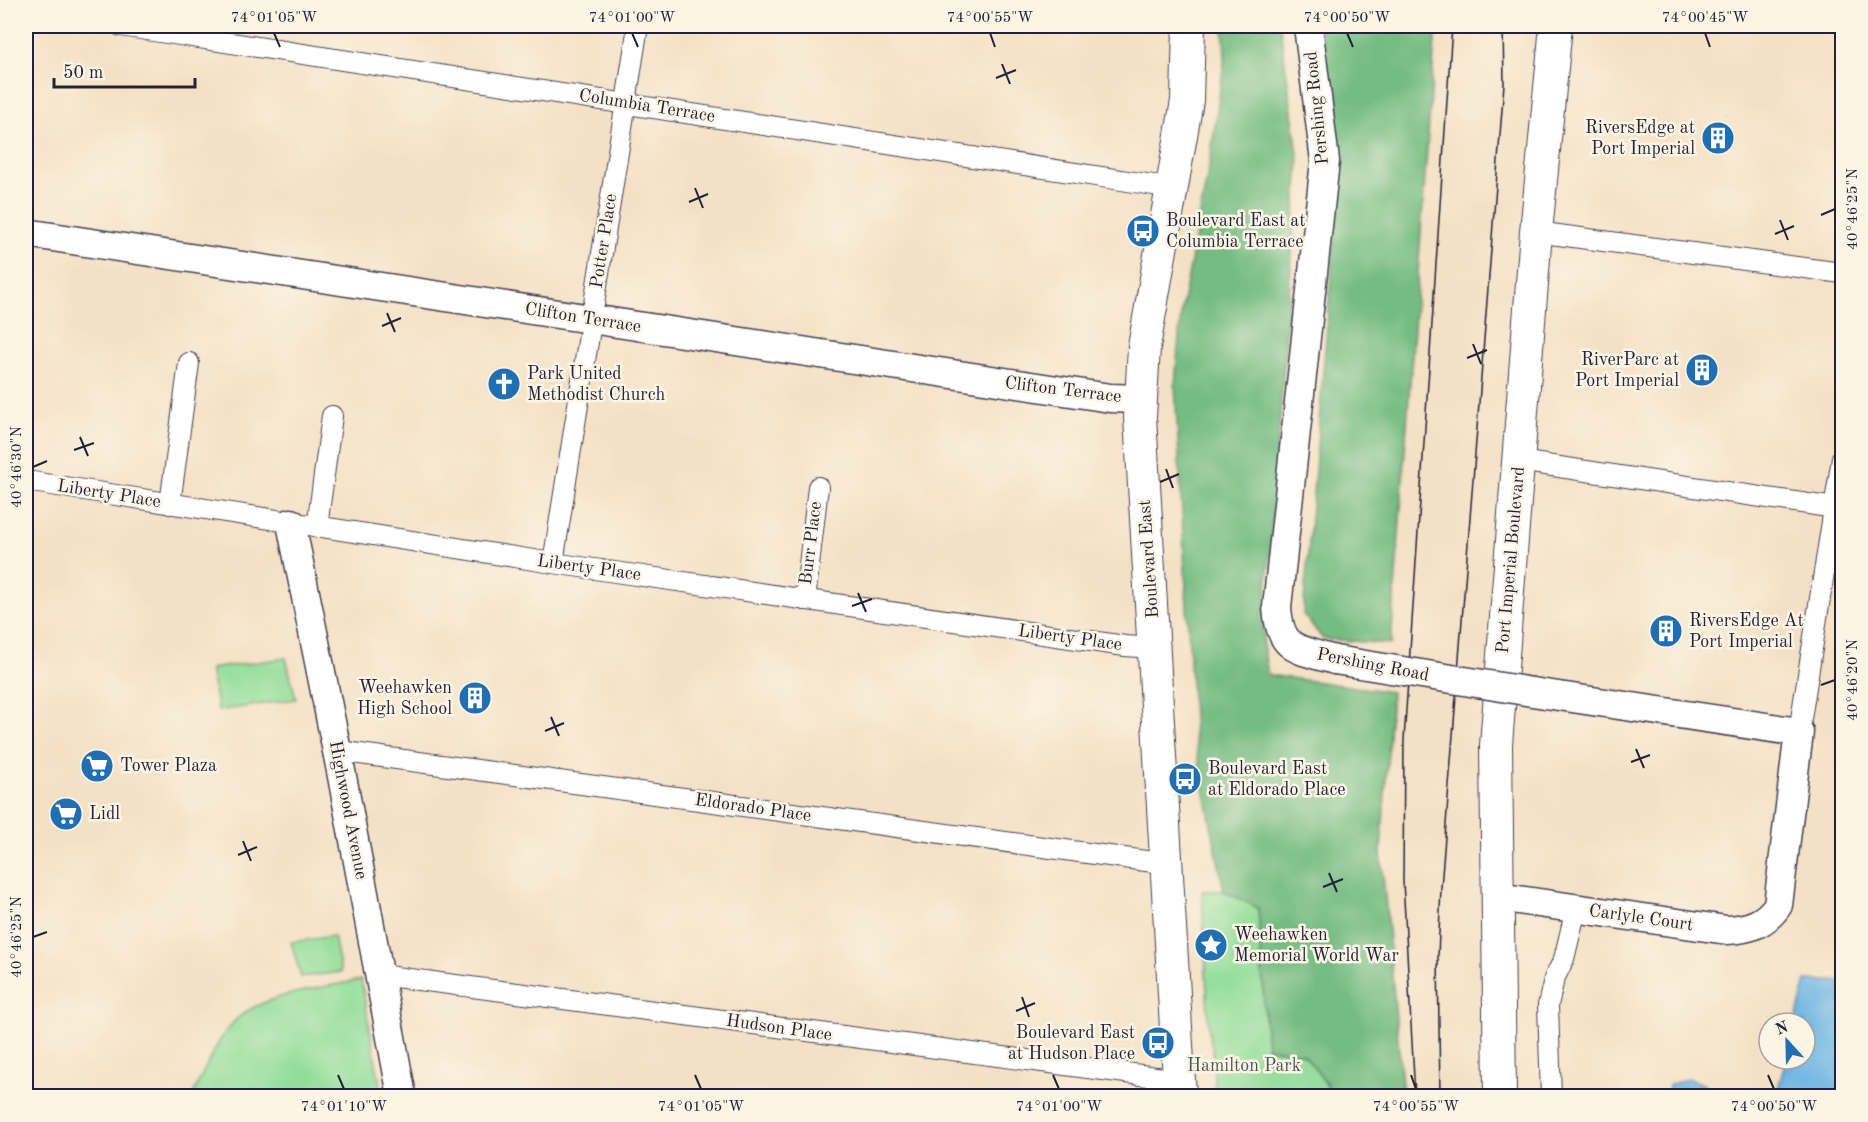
<svg xmlns="http://www.w3.org/2000/svg" width="1868" height="1122" font-family="'Old Standard TT',serif">
<rect width="100%" height="100%" fill="#fcf5e5"/>
<filter id="ink" filterUnits="userSpaceOnUse"><feTurbulence type="fractalNoise" baseFrequency=".0167" numOctaves="2"/><feDisplacementMap in="SourceGraphic" scale="12" xChannelSelector="R" yChannelSelector="G"/><feConvolveMatrix kernelMatrix="1 2 1 2 8 2 1 2 1" color-interpolation-filters="sRGB"/></filter>
<filter id="wash" filterUnits="userSpaceOnUse"><feTurbulence type="fractalNoise" baseFrequency=".008" numOctaves="4" result="noise"/><feDisplacementMap in="SourceGraphic" scale="24" xChannelSelector="R" yChannelSelector="G"/><feGaussianBlur stdDeviation="1.35" result="paint"/><feColorMatrix in="noise" values="0 0 0 0 0 0 0 0 0 0 0 0 0 0 0 0 0 1.4 0 .05"/><feComposite in="paint" operator="in"/></filter>
<g filter="url(#wash)">
<rect width="100%" height="100%" fill="#f4e0c4"/>
<g fill="#92dd9a" stroke="#5a806a" stroke-width="1.5">
<polygon points="286,658 296,699 218,711 210,669"/>
<polygon points="1202,891 1224,891 1258,908 1267,1048 1304,1054 1327,1085 1328,1096 1215,1096 1213,1050 1209,1034"/>
<polygon points="334,936 341,972 301,977 291,942"/>
<path d="M 361,980 L 382,1096 L 192,1096 C 204,1072 214,1045 232,1024 C 255,995 325,987 361,980 Z"/>
</g>
<g fill="#75bc82" stroke="#4c6f5e" stroke-width="1.5">
<polygon points="1223,26 1280,26 1299,161 1263,644 1268,675 1392,692 1381,852 1403,1096 1328,1096 1327,1085 1304,1054 1267,1048 1258,908 1224,891 1194,737 1175,385 1181,313 1209,167 1225,55"/>
<polygon points="1319,26 1436,26 1391,644 1323,639 1303,614 1339,181"/>
</g>
<g fill="#6bb3e3" stroke="#466a8f" stroke-width="1.5">
<polygon points="1806,981 1842,981 1842,1096 1776,1096 1786,1059 1805,1059 1805,1023 1795,1023"/>
<polygon points="1688,1078 1705,1085 1716,1096 1668,1096 1669,1085"/>
</g>
</g>
<g filter="url(#ink)">
<g fill="none" stroke-linecap="round" stroke-linejoin="round">
<g stroke="#423e50" stroke-width="22">
<g id="street">
<polyline points="121,26 1173,188"/>
<polyline points="1536,232 1842,273"/>
<polyline points="1519,461 1835,508"/>
<polyline points="26,481 553,563 1125,646 1154,648"/>
<polyline points="170,504 189,363"/>
<polyline points="317,527 332,416"/>
<polyline points="553,563 638,26"/>
<polyline points="805,600 818,487"/>
<polyline points="1799,732 1842,458"/>
<polyline points="338,751 1168,864"/>
<polyline points="380,975 1179,1080"/>
<polyline points="1551,1096 1548,1005 1554,979 1564,959 1576,909"/>
</g>
</g>
<g stroke="#423e50" stroke-width="31">
<g id="secondary">
<path d="M 1308,26 L 1325,161 L 1277,607 C 1280,651 1297,649 1335,660"/>
<path d="M 26,233 C 387,288 748,345 1110,398 L 1140,399"/>
<polyline points="291,523 341,771 402,1096"/>
<path d="M 1497,897 L 1727,930 C 1749,929 1765,924 1778,905 L 1799,732 L 1532,692"/>
</g>
</g>
<g stroke="#423e50" stroke-width="34">
<g id="primary">
<polyline points="1180,1096 1140,417 1144,347 1187,101 1189,26"/>
<polyline points="1500,1096 1496,745 1536,232 1556,26"/>
</g>
</g>
<use href="#street" stroke="#fff" stroke-width="20"/>
<use href="#secondary" stroke="#fff" stroke-width="28"/>
<use href="#primary" stroke="#fff" stroke-width="32"/>
<g stroke="#22223b" stroke-width="1.5">
<polyline points="1415,1096 1403,881 1404,740 1452,26"/>
<polyline points="1440,1096 1438,956 1441,888 1504,84 1503,26"/>
</g>
<g stroke="#423e50" stroke-width="31" stroke-linecap="butt">
<polyline id="secondary-bridge" points="1335,660 1532,692"/>
</g>
<use href="#secondary-bridge" stroke="#fff" stroke-width="28"/>
</g>
</g>
<path fill="none" stroke="#22223b" stroke-width="2" d="M 274,33 L 280,47M 632,33 L 638,47M 990,33 L 995,47M 1347,33 L 1353,47M 1705,33 L 1710,47M 1002,64 L 1010,84M 996,78 L 1016,70M 695,188 L 703,208M 689,202 L 708,194M 1821,215 L 1835,209M 1780,220 L 1788,240M 1775,234 L 1794,226M 387,313 L 395,332M 382,326 L 401,318M 1473,344 L 1481,364M 1467,358 L 1487,350M 80,437 L 88,456M 74,450 L 94,443M 33,467 L 47,461M 1166,469 L 1173,488M 1160,482 L 1179,474M 858,593 L 866,612M 852,606 L 872,599M 1821,685 L 1835,680M 551,717 L 559,736M 545,731 L 564,723M 1636,749 L 1644,768M 1631,762 L 1650,755M 243,841 L 251,861M 238,855 L 257,847M 1329,873 L 1337,892M 1323,887 L 1343,879M 33,937 L 47,932M 1022,997 L 1029,1017M 1016,1011 L 1035,1003M 338,1075 L 344,1089M 695,1075 L 701,1089M 1053,1075 L 1059,1089M 1411,1075 L 1416,1089M 1768,1075 L 1774,1089"/>
<defs>
<g id="building-disc" transform="scale(1.725)"><circle r="9.5" fill="#1f6fb2" stroke="#fcf5e5"/><path d="M-4-6H4V6H1V3H-1V6H-4ZM-2.5-4.3h1.7v1.8h-1.7ZM.8-4.3h1.7v1.8H.8ZM-2.5-1h1.7V.8h-1.7ZM.8-1h1.7V.8H.8Z" fill="#fff"/></g>
<g id="bus-disc" transform="scale(1.725)"><circle r="9.5" fill="#1f6fb2" stroke="#fcf5e5"/><path d="M-5-6H5V4H4V6H2V4H-2V6H-4V4H-5ZM-3.5-4V0h7V-4ZM-3.5 1.2v1.5H-2V1.2ZM2 1.2v1.5H3.5V1.2Z" fill="#fff"/></g>
<g id="church-disc" transform="scale(1.725)"><circle r="9.5" fill="#1f6fb2" stroke="#fcf5e5"/><path d="M-1.2-6h2.4v3.5h3.3v2.4h-3.3V6h-2.4V-.1h-3.3v-2.4h3.3Z" fill="#fff"/></g>
<g id="supermarket-disc" transform="scale(1.725)"><circle r="9.5" fill="#1f6fb2" stroke="#fcf5e5"/><path d="M-6-5.5h2.5l.6 2H6L4.5 2H-2.5L-4.4-4H-6ZM-1.5 3.2a1.3 1.3 0 1 0 .1 0ZM3 3.2a1.3 1.3 0 1 0 .1 0Z" fill="#fff"/></g>
<g id="sight-disc" transform="scale(1.725)"><circle r="9.5" fill="#1f6fb2" stroke="#fcf5e5"/><path d="M0-6L1.8-2.2L6-1.7L2.9 1.2L3.7 5.4L0 3.3L-3.7 5.4L-2.9 1.2L-6-1.7L-1.8-2.2Z" fill="#fff"/></g>
</defs>
<g fill-rule="evenodd">
<use href="#building-disc" x="1718" y="138"/>
<use href="#bus-disc" x="1143" y="231"/>
<use href="#building-disc" x="1702" y="370"/>
<use href="#church-disc" x="504" y="384"/>
<use href="#building-disc" x="1666" y="631"/>
<use href="#building-disc" x="475" y="698"/>
<use href="#supermarket-disc" x="97" y="766"/>
<use href="#bus-disc" x="1185" y="779"/>
<use href="#supermarket-disc" x="66" y="814"/>
<use href="#sight-disc" x="1211" y="945"/>
<use href="#bus-disc" x="1158" y="1043"/>
</g>
<g text-anchor="middle" dominant-baseline="central" stroke-width="5" stroke-linejoin="round" paint-order="stroke">
<g font-size="18" fill="#22223b" stroke="#fcf5e5">
<text transform="translate(647 106) rotate(9)">Columbia Terrace</text>
<text transform="translate(1317 108) rotate(-96)">Pershing Road</text>
<text transform="translate(604 241) rotate(-81)">Potter Place</text>
<text transform="translate(583 318) rotate(9)">Clifton Terrace</text>
<text transform="translate(1063 390) rotate(7)">Clifton Terrace</text>
<text transform="translate(109 494) rotate(9)">Liberty Place</text>
<text transform="translate(811 543) rotate(-83)">Burr Place</text>
<text transform="translate(1149 559) rotate(-94)">Boulevard East</text>
<text transform="translate(1511 560) rotate(-85)">Port Imperial Boulevard</text>
<text transform="translate(589 568) rotate(8)">Liberty Place</text>
<text transform="translate(1070 638) rotate(8)">Liberty Place</text>
<text transform="translate(1373 665) rotate(11)">Pershing Road</text>
<text transform="translate(753 808) rotate(8)">Eldorado Place</text>
<text transform="translate(348 810) rotate(79)">Highwood Avenue</text>
<text transform="translate(1641 918) rotate(8)">Carlyle Court</text>
<text transform="translate(779 1028) rotate(8)">Hudson Place</text>
</g>
<g font-size="18" fill="#22223b" stroke="#fcf5e5" text-anchor="start">
<text x="1695" y="128" text-anchor="end">RiversEdge at<tspan x="1695" dy="21">Port Imperial</tspan></text>
<text x="1166" y="221">Boulevard East at<tspan x="1166" dy="21">Columbia Terrace</tspan></text>
<text x="1679" y="360" text-anchor="end">RiverParc at<tspan x="1679" dy="21">Port Imperial</tspan></text>
<text x="527" y="374">Park United<tspan x="527" dy="21">Methodist Church</tspan></text>
<text x="1689" y="621">RiversEdge At<tspan x="1689" dy="21">Port Imperial</tspan></text>
<text x="452" y="688" text-anchor="end">Weehawken<tspan x="452" dy="21">High School</tspan></text>
<text x="120" y="766">Tower Plaza</text>
<text x="1208" y="769">Boulevard East<tspan x="1208" dy="21">at Eldorado Place</tspan></text>
<text x="89" y="814">Lidl</text>
<text x="1234" y="935">Weehawken<tspan x="1234" dy="21">Memorial World War</tspan></text>
<text x="1135" y="1033" text-anchor="end">Boulevard East<tspan x="1135" dy="21">at Hudson Place</tspan></text>
</g>
<g font-size="18" fill="#445a58" stroke="#fcf5e5">
<text x="1244" y="1066">Hamilton Park</text>
</g>
</g>
<rect width="1868" height="1122" fill="none" stroke="#fcf5e5" stroke-width="66"/>
<g transform="translate(1787 1041) rotate(338)"><circle r="28" fill="#fcf5e5" stroke="#a5a1a1" stroke-width="1.5"/>
<path d="M0-4.5L10 22L0 15L-10 22Z" fill="#1f6fb2"/>
<text y="-9" font-size="16" font-weight="bold" text-anchor="middle" fill="#22223b">N</text>
</g>
<path d="M54 78v9h141v-9" fill="none" stroke="#22223b" stroke-width="3"/>
<text x="63" y="78" font-size="18" fill="#22223b" stroke="#fcf5e5" stroke-width="4.5" paint-order="stroke">50 m</text>
<rect x="33" y="33" width="1802" height="1056" fill="none" stroke="#22223b" stroke-width="2"/>
<g font-size="15" text-anchor="middle" fill="#22223b">
<text x="274" y="22">74°01'05"W</text>
<text x="632" y="22">74°01'00"W</text>
<text x="990" y="22">74°00'55"W</text>
<text x="1347" y="22">74°00'50"W</text>
<text x="1705" y="22">74°00'45"W</text>
<text transform="translate(1852 209) rotate(-90)" y="5">40°46'25"N</text>
<text transform="translate(16 467) rotate(-90)" y="5">40°46'30"N</text>
<text transform="translate(1852 680) rotate(-90)" y="5">40°46'20"N</text>
<text transform="translate(16 937) rotate(-90)" y="5">40°46'25"N</text>
<text x="344" y="1111">74°01'10"W</text>
<text x="701" y="1111">74°01'05"W</text>
<text x="1059" y="1111">74°01'00"W</text>
<text x="1416" y="1111">74°00'55"W</text>
<text x="1774" y="1111">74°00'50"W</text>
</g>
</svg>
